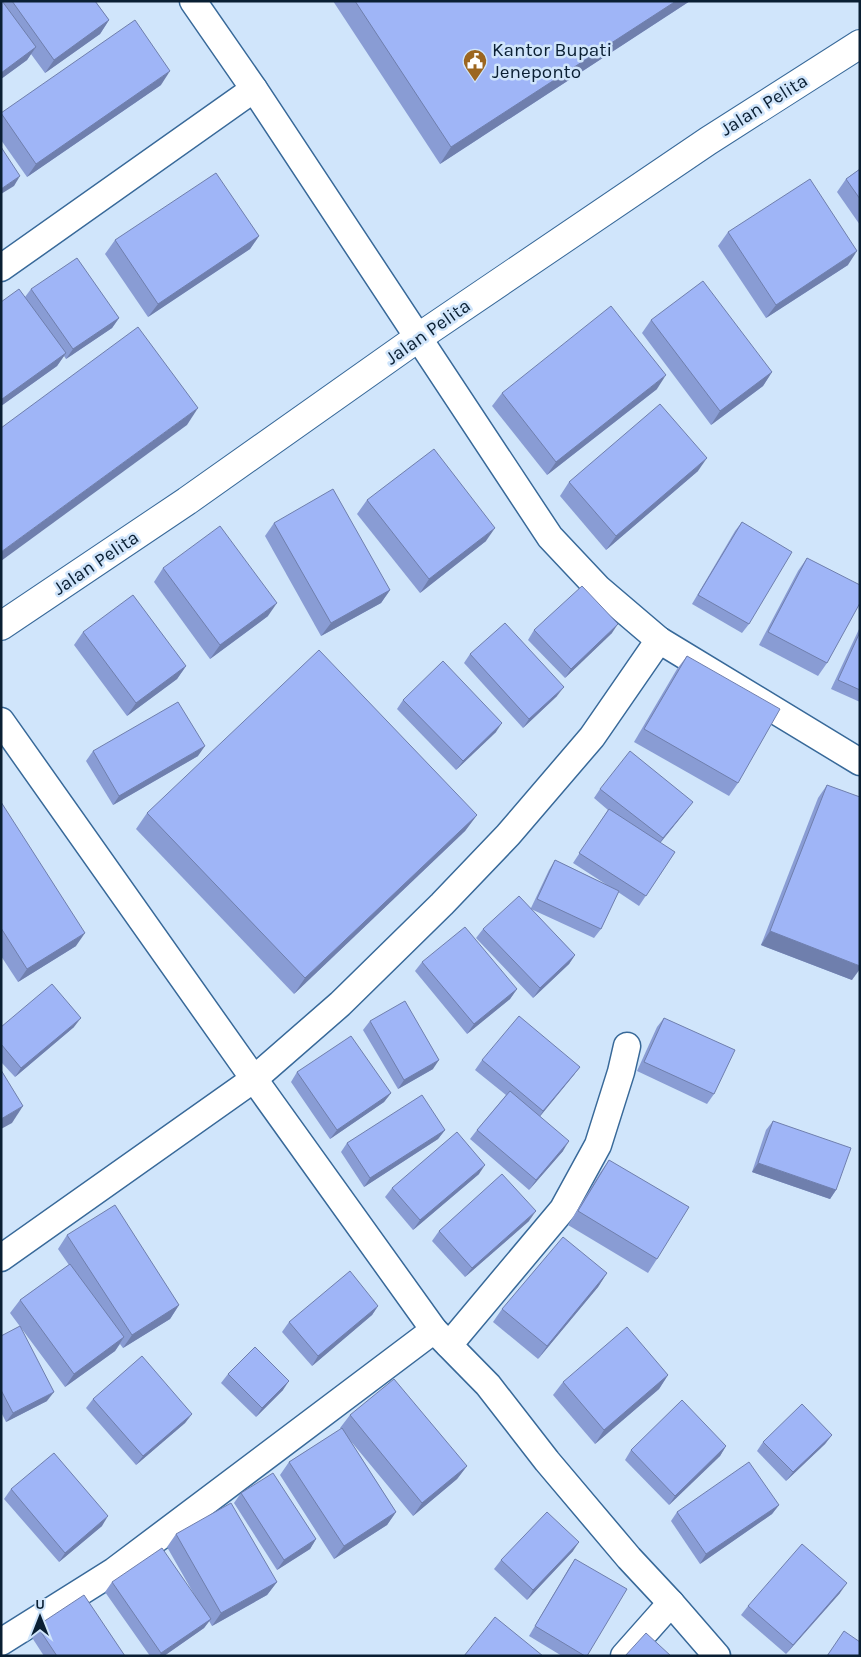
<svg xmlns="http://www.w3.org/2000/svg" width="861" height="1657" font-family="Karla,sans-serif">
<rect width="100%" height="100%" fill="#d0e5fb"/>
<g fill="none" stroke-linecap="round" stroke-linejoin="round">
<g stroke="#386999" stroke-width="29">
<g id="street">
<polyline points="193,1 254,89 550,537 598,588 659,640 860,762"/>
<polyline points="1,268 254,89"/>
<polyline points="1,721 254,1079 434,1330 488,1385 547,1461 629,1558 671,1603 717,1656"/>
<polyline points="1,1258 254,1079 340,1004 442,904 508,835 592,737 659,640"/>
<polyline points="449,1345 563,1209 598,1145 621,1072 627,1046"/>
<polyline points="1,1642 114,1571 434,1330"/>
<polyline points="624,1656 671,1603"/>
</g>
</g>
<g stroke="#386999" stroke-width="30">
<polyline id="highway" points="1,626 187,501 419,337 708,141 860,44"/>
</g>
<use href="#street" stroke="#fff" stroke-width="26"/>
<use href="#highway" stroke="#fff" stroke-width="28"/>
</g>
<g fill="#899cd4">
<polygon points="1,1 95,1 109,20 100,34 45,73 31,54 27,60 1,79"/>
<polygon points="333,1 690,1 440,164"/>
<polygon points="161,85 27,177 1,140 1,113"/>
<polygon points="860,169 860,225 837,192 846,179"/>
<polygon points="728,232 848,265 766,318 718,246"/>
<polygon points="259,236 250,249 148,317 105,254 115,240"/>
<polygon points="31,289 119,318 112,328 66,359 64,356 57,366 1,406 1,302 25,297"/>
<polygon points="651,320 772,372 763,386 711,425 642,333"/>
<polygon points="657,389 547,475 492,406 502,393"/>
<polygon points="698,471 606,550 560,496 569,482"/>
<polygon points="367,500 486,541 420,593 357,514"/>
<polygon points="742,522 749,624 742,633 692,604 735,531"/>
<polygon points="274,523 390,590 381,603 321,636 265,536"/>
<polygon points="807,558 827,663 818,676 759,645 798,571"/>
<polygon points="163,568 268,616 210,659 154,582"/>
<polygon points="860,627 860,702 831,689"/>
<polygon points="534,630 612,633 565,678 528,640"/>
<polygon points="83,632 186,666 177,679 127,716 74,645"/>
<polygon points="470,654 557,696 523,728 464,663"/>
<polygon points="687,656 738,783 729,796 634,742 677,669"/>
<polygon points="403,700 496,732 456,770 397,709"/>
<polygon points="93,751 198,756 113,805 86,761"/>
<polygon points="827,785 852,980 761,945 818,798"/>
<polygon points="600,789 686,811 660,843 675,852 639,906 618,892 601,929 594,938 531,909 575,955 569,964 533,998 476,938 483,929 531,908 549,870 555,860 607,885 573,863 608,810 594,798"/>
<polygon points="1,802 76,946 18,982 1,956"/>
<polygon points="147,813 477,815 465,831 294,994 136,829"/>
<polygon points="422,962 517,989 510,999 467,1034 415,971"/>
<polygon points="664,1018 714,1094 707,1104 637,1071 657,1027"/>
<polygon points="370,1021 433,1069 398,1089 363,1030"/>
<polygon points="1,1027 74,1027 15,1077 1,1062"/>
<polygon points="482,1060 580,1067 573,1076 540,1116 563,1151 529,1190 470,1139 477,1130 506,1095 475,1070"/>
<polygon points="297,1072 391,1093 384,1102 330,1139 291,1082"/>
<polygon points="773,1121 836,1190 830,1199 752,1172 766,1130"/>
<polygon points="445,1130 438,1139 364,1187 341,1152 347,1143"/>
<polygon points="609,1160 657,1259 648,1273 568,1225 600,1173"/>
<polygon points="479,1174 413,1230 385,1197 392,1188"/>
<polygon points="529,1221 465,1277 432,1241 439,1231"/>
<polygon points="67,1235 179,1305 170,1319 123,1348 120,1344 115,1351 65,1387 10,1313 20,1300 69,1265 58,1249"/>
<polygon points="607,1273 598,1287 538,1359 493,1322 502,1309"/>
<polygon points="378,1306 372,1315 312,1366 282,1332 289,1322"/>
<polygon points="1,1336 47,1401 6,1422 1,1412"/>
<polygon points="228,1374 283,1390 256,1417 221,1383"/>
<polygon points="668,1375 659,1389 595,1444 553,1395 563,1382"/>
<polygon points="93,1399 192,1414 185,1423 136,1465 86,1408"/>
<polygon points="350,1415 467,1466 457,1479 413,1516 349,1439 396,1512 387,1525 334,1559 280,1475 289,1462 341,1429 340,1428"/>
<polygon points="832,1435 825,1444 786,1481 757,1451 763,1442"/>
<polygon points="726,1446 720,1456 669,1505 625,1460 631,1450"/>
<polygon points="11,1489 102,1526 59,1562 4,1499"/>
<polygon points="241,1493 316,1539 310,1549 277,1570 234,1503"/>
<polygon points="779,1505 772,1514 700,1564 671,1521 677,1512"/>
<polygon points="176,1534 277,1582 267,1595 212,1626 209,1621 204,1628 164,1656 150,1656 105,1592 112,1582 195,1596 167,1547"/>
<polygon points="573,1551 527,1600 494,1569 501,1560"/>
<polygon points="575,1559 587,1656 562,1656 529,1636 569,1568"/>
<polygon points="840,1593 786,1654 741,1615 748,1606"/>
<polygon points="37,1626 125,1656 44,1656 31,1636"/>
</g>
<g fill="#6f7fad">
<polygon points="676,1 690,1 440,164 451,147"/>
<polygon points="109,20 100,34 45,73 54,60"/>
<polygon points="36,47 27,60 1,79 1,73"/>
<polygon points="170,71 161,85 27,177 36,164"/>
<polygon points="20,176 14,186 1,194 1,189"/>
<polygon points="259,236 250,249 148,317 158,304"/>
<polygon points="857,251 848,265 766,318 776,305"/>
<polygon points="119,318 112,328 66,359 73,349"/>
<polygon points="66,353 57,366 1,406 1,400 2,399"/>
<polygon points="772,372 763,386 711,425 720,411"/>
<polygon points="666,375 657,389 547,475 556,462"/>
<polygon points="198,408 187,425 1,561 1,552"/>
<polygon points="707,458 698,471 606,550 616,536"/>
<polygon points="495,528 486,541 420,593 429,579"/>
<polygon points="390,590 381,603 321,636 331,623"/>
<polygon points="277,603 268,616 210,659 220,645"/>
<polygon points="618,624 612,633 565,678 571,669"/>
<polygon points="186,666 177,679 127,716 136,703"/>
<polygon points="564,687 557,696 523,728 529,719"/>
<polygon points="502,723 496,732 456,770 463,761"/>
<polygon points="205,746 198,756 113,805 119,796"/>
<polygon points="693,802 686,811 656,848 663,838"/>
<polygon points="477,815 465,831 294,994 305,978"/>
<polygon points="770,931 860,966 860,969 852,980 761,945"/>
<polygon points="85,933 76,946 18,982 27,969"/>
<polygon points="575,955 569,964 533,998 540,988"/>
<polygon points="517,989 510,999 467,1034 474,1024"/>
<polygon points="81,1018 74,1027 15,1077 21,1068"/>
<polygon points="439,1060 433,1069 398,1089 404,1080"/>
<polygon points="580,1067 573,1076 537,1120 543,1111"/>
<polygon points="391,1093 384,1102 330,1139 337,1130"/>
<polygon points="23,1106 12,1123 1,1129 1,1119"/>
<polygon points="445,1130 438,1139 364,1187 370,1178"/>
<polygon points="569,1141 563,1151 529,1190 536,1180"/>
<polygon points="758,1163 836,1190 830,1199 752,1172"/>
<polygon points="485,1165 479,1174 413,1230 420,1220"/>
<polygon points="536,1211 529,1221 465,1277 472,1268"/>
<polygon points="607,1273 598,1287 538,1359 547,1346"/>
<polygon points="179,1305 170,1319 123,1348 132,1335"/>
<polygon points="378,1306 372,1315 312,1366 318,1356"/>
<polygon points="124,1337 115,1351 65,1387 74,1374"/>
<polygon points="668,1375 659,1389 595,1444 604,1430"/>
<polygon points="289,1381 283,1390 256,1417 262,1408"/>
<polygon points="54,1392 47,1401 6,1422 13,1413"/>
<polygon points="192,1414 185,1423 136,1465 143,1456"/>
<polygon points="832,1435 825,1444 786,1481 793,1472"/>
<polygon points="726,1446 720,1456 669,1505 675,1496"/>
<polygon points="467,1466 457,1479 413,1516 422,1503"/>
<polygon points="779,1505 772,1514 700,1564 706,1554"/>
<polygon points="396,1512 387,1525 334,1559 344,1546"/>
<polygon points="108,1516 102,1526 59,1562 65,1553"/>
<polygon points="316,1539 310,1549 277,1570 284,1560"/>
<polygon points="579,1542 573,1551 527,1600 533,1590"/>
<polygon points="277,1582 267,1595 212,1626 221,1613"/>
<polygon points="847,1583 840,1593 786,1654 793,1645"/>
<polygon points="211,1619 204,1628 164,1656 159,1656 161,1653"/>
</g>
<g fill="#9fb5f7" stroke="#6f7fad">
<polygon points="1,1 2,1 36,47 1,73"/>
<polygon points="12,1 95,1 109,20 54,60"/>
<polygon points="355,1 676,1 451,147"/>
<polygon points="135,20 170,71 36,164 1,113"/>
<polygon points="1,147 20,176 1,189"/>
<polygon points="860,169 860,199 846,179"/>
<polygon points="216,173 259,236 158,304 115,240"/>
<polygon points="810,179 857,251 776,305 728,232"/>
<polygon points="77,258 119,318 73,349 31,289"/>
<polygon points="703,281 772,372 720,411 651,320"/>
<polygon points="19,289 66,353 2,399 1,398 1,302"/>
<polygon points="611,306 666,375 556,462 502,393"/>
<polygon points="138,327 198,408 1,552 1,428"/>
<polygon points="660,404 707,458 616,536 569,482"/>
<polygon points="434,449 495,528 429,579 367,500"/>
<polygon points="333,489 390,590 331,623 274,523"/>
<polygon points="742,522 792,552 749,624 698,595"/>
<polygon points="220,526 277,603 220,645 163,568"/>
<polygon points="807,558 860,585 860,603 827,663 768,632"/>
<polygon points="582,586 618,624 571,669 534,630"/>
<polygon points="133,595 186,666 136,703 83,632"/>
<polygon points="505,623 564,687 529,719 470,654"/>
<polygon points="860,632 860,690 838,680"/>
<polygon points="319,650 477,815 305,978 147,813"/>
<polygon points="687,656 780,709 738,783 644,729"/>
<polygon points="443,661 502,723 463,761 403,700"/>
<polygon points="178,702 205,746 119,796 93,751"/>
<polygon points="630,751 693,802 663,838 600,789"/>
<polygon points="827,785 860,797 860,966 770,931"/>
<polygon points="1,802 85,933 27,969 1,928"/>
<polygon points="609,809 675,852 646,896 579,853"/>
<polygon points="555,860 619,891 601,929 537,899"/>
<polygon points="519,896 575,955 540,988 483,929"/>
<polygon points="465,927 517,989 474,1024 422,962"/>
<polygon points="52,984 81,1018 21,1068 1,1044 1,1027"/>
<polygon points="405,1001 439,1060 404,1080 370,1021"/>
<polygon points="519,1016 580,1067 543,1111 482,1060"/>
<polygon points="664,1018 735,1050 714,1094 644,1062"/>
<polygon points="351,1036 391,1093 337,1130 297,1072"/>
<polygon points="1,1070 23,1106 1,1119"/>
<polygon points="510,1091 569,1141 536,1180 477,1130"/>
<polygon points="422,1095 445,1130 370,1178 347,1143"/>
<polygon points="773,1121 851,1148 836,1190 758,1163"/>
<polygon points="457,1132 485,1165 420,1220 392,1188"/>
<polygon points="609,1160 689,1207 657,1259 578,1211"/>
<polygon points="502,1174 536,1211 472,1268 439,1231"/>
<polygon points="115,1205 179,1305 132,1335 67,1235"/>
<polygon points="563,1237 607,1273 547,1346 502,1309"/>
<polygon points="70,1264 124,1337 74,1374 20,1300"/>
<polygon points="350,1271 378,1306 318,1356 289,1322"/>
<polygon points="20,1326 54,1392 13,1413 1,1390 1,1336"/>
<polygon points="627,1327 668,1375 604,1430 563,1382"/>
<polygon points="255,1347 289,1381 262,1408 228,1374"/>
<polygon points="142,1356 192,1414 143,1456 93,1399"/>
<polygon points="394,1379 467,1466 422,1503 350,1415"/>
<polygon points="682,1400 726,1446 675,1496 631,1450"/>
<polygon points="802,1404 832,1435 793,1472 763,1442"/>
<polygon points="342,1428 396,1512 344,1546 289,1462"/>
<polygon points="54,1453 108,1516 65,1553 11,1489"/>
<polygon points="749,1462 779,1505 706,1554 677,1512"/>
<polygon points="273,1473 316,1539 284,1560 241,1493"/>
<polygon points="231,1503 277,1582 221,1613 176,1534"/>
<polygon points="547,1512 579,1542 533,1590 501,1560"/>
<polygon points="802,1544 847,1583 793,1645 748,1606"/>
<polygon points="162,1548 211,1619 161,1653 112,1582"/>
<polygon points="575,1559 627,1589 587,1656 585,1656 535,1626"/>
<polygon points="84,1595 125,1656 57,1656 37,1626"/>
<polygon points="495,1617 543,1656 464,1656"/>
<polygon points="844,1631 860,1642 860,1656 827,1656"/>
<polygon points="646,1633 671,1656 625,1656"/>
</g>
<defs>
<g id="civic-pin" transform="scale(1.25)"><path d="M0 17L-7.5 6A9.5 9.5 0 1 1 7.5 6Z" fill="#9c661f" stroke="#d0e5fb"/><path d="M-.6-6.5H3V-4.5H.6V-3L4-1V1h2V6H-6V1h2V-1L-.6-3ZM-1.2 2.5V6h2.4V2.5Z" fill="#fff"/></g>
</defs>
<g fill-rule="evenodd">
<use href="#civic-pin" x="475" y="61"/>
</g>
<g text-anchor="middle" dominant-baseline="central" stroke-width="5" stroke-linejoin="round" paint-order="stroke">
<g font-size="19" fill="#0a1f33" stroke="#d0e5fb" text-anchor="start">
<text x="492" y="50">Kantor Bupati<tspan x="492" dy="22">Jeneponto</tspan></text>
</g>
<g font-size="19" fill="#0a1f33" stroke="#d0e5fb">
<text transform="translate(764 105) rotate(-32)">Jalan Pelita</text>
<text transform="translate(428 332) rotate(-35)">Jalan Pelita</text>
<text transform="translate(96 563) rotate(-34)">Jalan Pelita</text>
</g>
</g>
<rect width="861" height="1657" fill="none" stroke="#0a1f33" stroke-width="5"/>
<g transform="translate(40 1617)" stroke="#d0e5fb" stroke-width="4" paint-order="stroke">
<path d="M0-4L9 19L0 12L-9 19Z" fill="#0a1f33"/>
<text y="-8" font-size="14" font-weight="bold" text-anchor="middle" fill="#0a1f33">U</text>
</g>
</svg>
